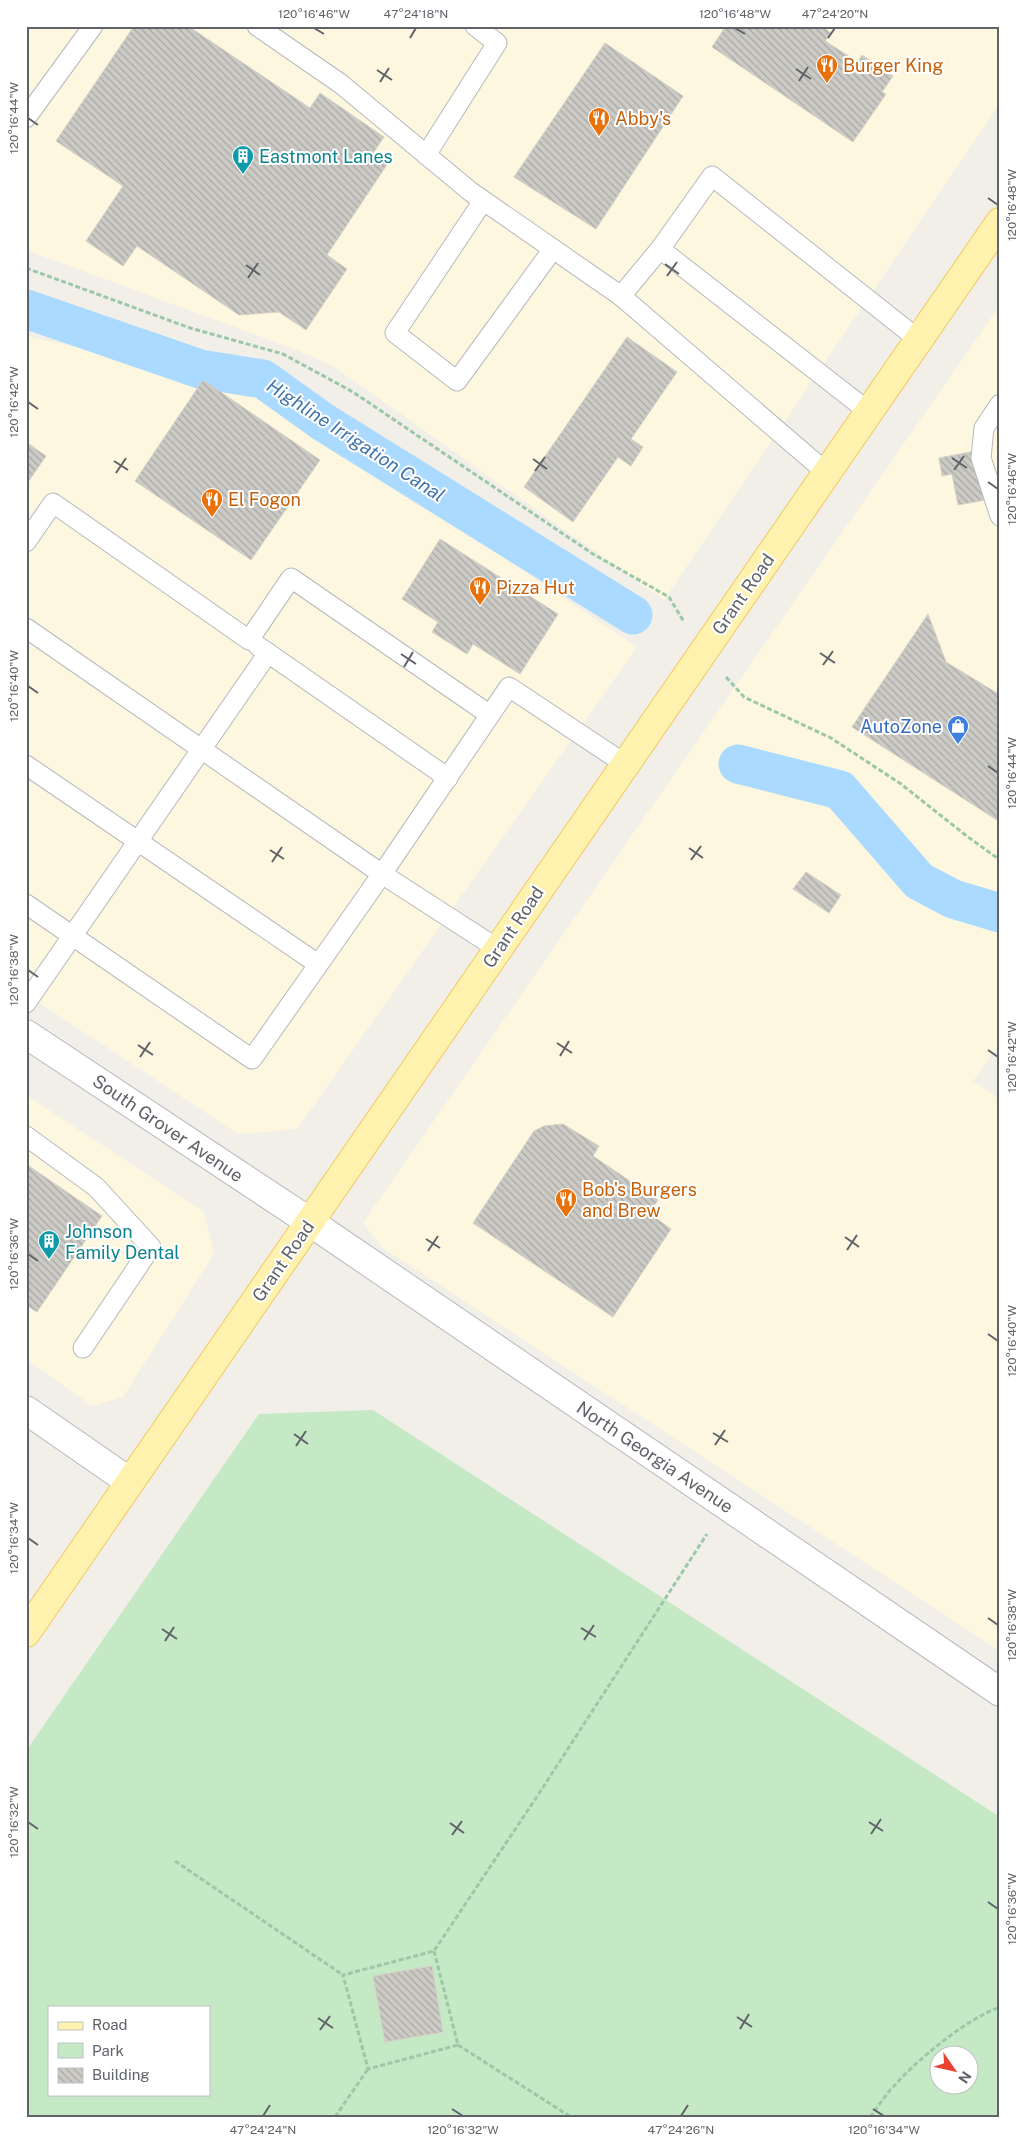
<svg xmlns="http://www.w3.org/2000/svg" width="1026" height="2143" font-family="'Public Sans',sans-serif">
<defs>
<pattern id="building-back-hatch" width="6" height="6" patternUnits="userSpaceOnUse" patternTransform="scale(1.25)"><rect width="6" height="6" fill="#cccac5"/><path d="M-1 5l2 2M0 0l6 6M5-1l2 2" fill="none" stroke="#a9a8a4"/></pattern>
</defs>
<rect width="100%" height="100%" fill="#f1efe8"/>
<g fill="#fef7e0">
<polygon points="26,26 1000,26 1000,103 664,600 333,366 297,350 26,250"/>
<polygon points="1000,305 1000,1043 973,1081 1000,1099 1000,1651 383,1248 363,1223"/>
<polygon points="26,336 152,364 259,393 637,647 297,1129 238,1134 26,994"/>
<polygon points="26,1095 204,1212 214,1254 123,1397 92,1406 26,1359"/>
</g>
<path fill="#c5e8c5" fill-rule="evenodd" d="M 373,1410 L 1000,1817 L 1000,2117 L 26,2117 L 26,1751 L 259,1414 ZM 49,2007 L 209,2007 L 209,2094 L 49,2094 ZM 938,2056 L 968,2056 L 968,2086 L 938,2086 Z"/>
<g fill="none" stroke-linecap="round" stroke-linejoin="round">
<g stroke="#aadaff" stroke-width="39">
<polyline points="26,309 200,369 263,379 323,422 633,615"/>
<polyline points="738,764 840,790 919,881 953,899 1000,913"/>
</g>
</g>
<g fill="url(#building-back-hatch)" stroke="#d6d1c6">
<polygon points="134,26 188,26 310,108 320,93 384,137 373,153 388,163 327,255 347,269 306,330 279,312 239,315 137,246 123,266 86,241 123,186 56,141"/>
<polygon points="726,26 821,26 831,33 825,41 858,62 862,55 893,76 882,92 886,94 853,142 712,47"/>
<polygon points="605,43 683,96 596,229 514,177"/>
<polygon points="627,337 677,372 631,439 643,447 631,466 618,457 573,522 524,487"/>
<polygon points="203,380 320,460 251,560 135,481"/>
<polygon points="26,442 46,456 26,485"/>
<polygon points="986,449 985,500 958,505 952,474 942,476 939,458"/>
<polygon points="440,539 558,614 520,674 473,644 467,654 432,632 438,622 402,599"/>
<polygon points="928,614 946,662 1000,695 1000,822 852,727"/>
<polygon points="806,872 841,895 829,913 793,889"/>
<polygon points="563,1124 599,1146 593,1156 658,1200 649,1213 671,1229 613,1317 473,1223 534,1131 544,1126"/>
<polygon points="26,1164 102,1216 37,1312 26,1305"/>
<polygon points="432,1966 443,2032 385,2042 373,1976"/>
</g>
<g fill="none" stroke-linecap="round" stroke-linejoin="round">
<g stroke="#b5b8bc" stroke-width="21">
<g id="lane">
<polyline points="257,26 341,84 471,192 621,296"/>
<polyline points="26,118 93,26"/>
<polyline points="426,155 497,43 475,26"/>
<polyline points="483,201 395,333 457,381 553,249"/>
<polyline points="660,249 621,296 827,473"/>
<polyline points="1000,404 984,428 981,458 1000,516"/>
<polyline points="869,412 660,249 712,176 919,340"/>
<polyline points="26,542 53,503 249,640 291,578 490,715"/>
<polyline points="26,628 382,874 252,1059 26,904"/>
<polyline points="258,646 448,778"/>
<polyline points="26,765 318,964"/>
<polyline points="498,949 382,874 509,687 625,764"/>
<polyline points="26,1003 268,653"/>
<polyline points="26,1136 96,1187 151,1247 83,1348"/>
</g>
</g>
<g stroke="#b5b8bc" stroke-width="30">
<g id="street">
<polyline points="26,1034 310,1222"/>
<polyline points="26,1410 130,1482"/>
</g>
</g>
<g stroke="#b6babf" stroke-width="30">
<polyline id="secondary" points="310,1222 1000,1692"/>
</g>
<g stroke="#f2c960" stroke-width="30">
<polyline id="primary" points="26,1633 1000,222"/>
</g>
<g stroke="#9cc7a9" stroke-width="3" stroke-dasharray="5 2.5" stroke-linecap="butt">
<polyline points="26,268 190,328 283,354 353,392 593,554 669,597 684,622"/>
<polyline points="726,677 744,697 831,738 901,784 968,837 1000,860"/>
<polyline points="175,1861 343,1975"/>
<polyline points="434,1951 458,2045 368,2069 343,1975 434,1951 538,1795 707,1534"/>
<polyline points="458,2045 571,2117"/>
<polyline points="335,2117 368,2069"/>
<path d="M 870,2117 C 878,2107 885,2095 894,2086 C 918,2059 966,2019 1000,2007"/>
</g>
<use href="#lane" stroke="#fff" stroke-width="19"/>
<use href="#street" stroke="#fff" stroke-width="28"/>
<use href="#secondary" stroke="#fff" stroke-width="28"/>
<use href="#primary" stroke="#fff2af" stroke-width="28"/>
</g>
<path fill="none" stroke="#5f6368" stroke-width="2" d="M 314,28 L 324,34M 735,28 L 745,34M 410,38 L 416,28M 828,38 L 835,28M 796,69 L 811,79M 377,70 L 392,80M 799,81 L 808,67M 380,82 L 389,68M 28,118 L 38,125M 988,198 L 998,205M 665,264 L 679,274M 246,265 L 260,275M 667,276 L 677,262M 248,278 L 258,263M 28,402 L 38,409M 952,458 L 967,468M 533,459 L 547,469M 114,461 L 128,470M 954,470 L 964,456M 535,471 L 545,457M 116,473 L 126,458M 988,482 L 998,489M 820,653 L 835,663M 401,654 L 416,664M 823,665 L 833,651M 404,667 L 413,652M 28,686 L 38,693M 988,766 L 998,773M 689,848 L 703,858M 270,850 L 284,859M 691,860 L 701,846M 272,862 L 282,847M 28,970 L 38,977M 557,1043 L 572,1053M 138,1045 L 153,1055M 988,1050 L 998,1057M 560,1056 L 569,1041M 140,1057 L 150,1042M 845,1237 L 859,1247M 426,1239 L 440,1248M 847,1250 L 857,1235M 428,1251 L 438,1236M 28,1254 L 38,1261M 988,1334 L 998,1341M 713,1433 L 728,1442M 294,1434 L 308,1444M 715,1445 L 725,1430M 296,1446 L 306,1431M 28,1538 L 38,1545M 988,1618 L 998,1625M 581,1628 L 596,1637M 162,1629 L 177,1639M 584,1640 L 594,1625M 165,1641 L 174,1627M 28,1822 L 38,1829M 869,1822 L 883,1831M 450,1823 L 464,1833M 871,1834 L 881,1819M 452,1835 L 462,1821M 988,1902 L 998,1909M 737,2017 L 752,2027M 318,2018 L 333,2028M 740,2029 L 749,2014M 320,2030 L 330,2016M 452,2109 L 463,2116M 873,2109 L 884,2116M 263,2116 L 270,2105M 681,2116 L 688,2105"/>
<defs>
<g id="restaurant-pin" transform="scale(1.125)"><path d="M0 17L-7.5 6A9.5 9.5 0 1 1 7.5 6Z" fill="#e8710a" stroke="#fff"/><path d="M-5-6h1v4h1v-4h1v4h1v-4h1v5L-1.5 .5V6h-2V.5L-5-1ZM5-6V6H3V1.5H1.5Q1.5-4 5-6Z" fill="#fff"/></g>
<g id="building-pin" transform="scale(1.125)"><path d="M0 17L-7.5 6A9.5 9.5 0 1 1 7.5 6Z" fill="#0f9aa8" stroke="#fff"/><path d="M-4-6H4V6H1V3H-1V6H-4ZM-2.5-4.3h1.7v1.8h-1.7ZM.8-4.3h1.7v1.8H.8ZM-2.5-1h1.7V.8h-1.7ZM.8-1h1.7V.8H.8Z" fill="#fff"/></g>
<g id="shop-pin" transform="scale(1.125)"><path d="M0 17L-7.5 6A9.5 9.5 0 1 1 7.5 6Z" fill="#3f7fe0" stroke="#fff"/><path d="M-5-2.5h2.3a2.7 3.5 0 0 1 5.4 0H5L5.5 6h-11ZM-1.5-2.5h3a1.5 2.3 0 0 0-3 0Z" fill="#fff"/></g>
</defs>
<g fill-rule="evenodd">
<use href="#restaurant-pin" x="827" y="65"/>
<use href="#restaurant-pin" x="599" y="118"/>
<use href="#building-pin" x="243" y="156"/>
<use href="#restaurant-pin" x="212" y="499"/>
<use href="#restaurant-pin" x="480" y="587"/>
<use href="#shop-pin" x="958" y="726"/>
<use href="#restaurant-pin" x="566" y="1199"/>
<use href="#building-pin" x="49" y="1241"/>
</g>
<g text-anchor="middle" dominant-baseline="central" stroke-width="4" stroke-linejoin="round" paint-order="stroke">
<g font-size="18" fill="#c56008" stroke="#fff" text-anchor="start">
<text x="843" y="65">Burger King</text>
<text x="615" y="118">Abby's</text>
<text x="228" y="499">El Fogon</text>
<text x="496" y="587">Pizza Hut</text>
<text x="582" y="1189">Bob's Burgers<tspan x="582" dy="21">and Brew</tspan></text>
</g>
<g font-size="18" fill="#0d838f" stroke="#fff" text-anchor="start">
<text x="259" y="156">Eastmont Lanes</text>
<text x="65" y="1231">Johnson<tspan x="65" dy="21">Family Dental</tspan></text>
</g>
<g font-size="18" fill="#5f6368" stroke="#fff">
<text transform="translate(743 594) rotate(-55)">Grant Road</text>
<text transform="translate(513 927) rotate(-56)">Grant Road</text>
<text transform="translate(168 1128) rotate(34)">South Grover Avenue</text>
<text transform="translate(283 1261) rotate(-55)">Grant Road</text>
<text transform="translate(655 1457) rotate(34)">North Georgia Avenue</text>
</g>
<g font-size="18" fill="#366cbe" stroke="#fff" text-anchor="end">
<text x="942" y="726">AutoZone</text>
</g>
<g font-size="19" font-style="italic" fill="#4174aa" stroke="#fff">
<text transform="translate(356 440) rotate(33)">Highline Irrigation Canal</text>
</g>
</g>
<rect width="1026" height="2143" fill="none" stroke="#ffffff" stroke-width="55"/>
<rect x="48" y="2006" width="162" height="90" fill="#ffffff" stroke="#bfc1c3"/>
<rect x="58" y="2022" width="25" height="8" fill="#fff2af" stroke="#bfc1c3"/>
<text x="92" y="2030" font-size="15" fill="#5f6368">Road</text>
<rect x="58" y="2043" width="25" height="15" fill="#c5e8c5" stroke="#bfc1c3"/>
<text x="92" y="2056" font-size="15" fill="#5f6368">Park</text>
<rect x="58" y="2068" width="25" height="15" fill="url(#building-back-hatch)" stroke="#bfc1c3"/>
<text x="92" y="2080" font-size="15" fill="#5f6368">Building</text>
<g transform="translate(954 2070) rotate(124)"><circle r="24" fill="#ffffff" stroke="#bfc1c3"/>
<path d="M0-4L9 19L0 12L-9 19Z" fill="#ea4335"/>
<text y="-8" font-size="14" font-weight="bold" text-anchor="middle" fill="#5f6368">N</text>
</g>
<rect x="28" y="28" width="970" height="2088" fill="none" stroke="#5f6368" stroke-width="2"/>
<g font-size="12" text-anchor="middle" fill="#5f6368">
<text x="314" y="18">120°16'46"W</text>
<text x="416" y="18">47°24'18"N</text>
<text x="735" y="18">120°16'48"W</text>
<text x="835" y="18">47°24'20"N</text>
<text transform="translate(14 118) rotate(-90)" y="4">120°16'44"W</text>
<text transform="translate(1012 205) rotate(-90)" y="4">120°16'48"W</text>
<text transform="translate(14 402) rotate(-90)" y="4">120°16'42"W</text>
<text transform="translate(1012 489) rotate(-90)" y="4">120°16'46"W</text>
<text transform="translate(14 686) rotate(-90)" y="4">120°16'40"W</text>
<text transform="translate(1012 773) rotate(-90)" y="4">120°16'44"W</text>
<text transform="translate(14 970) rotate(-90)" y="4">120°16'38"W</text>
<text transform="translate(1012 1057) rotate(-90)" y="4">120°16'42"W</text>
<text transform="translate(14 1254) rotate(-90)" y="4">120°16'36"W</text>
<text transform="translate(1012 1341) rotate(-90)" y="4">120°16'40"W</text>
<text transform="translate(14 1538) rotate(-90)" y="4">120°16'34"W</text>
<text transform="translate(1012 1625) rotate(-90)" y="4">120°16'38"W</text>
<text transform="translate(14 1822) rotate(-90)" y="4">120°16'32"W</text>
<text transform="translate(1012 1909) rotate(-90)" y="4">120°16'36"W</text>
<text x="263" y="2134">47°24'24"N</text>
<text x="463" y="2134">120°16'32"W</text>
<text x="681" y="2134">47°24'26"N</text>
<text x="884" y="2134">120°16'34"W</text>
</g>
</svg>
